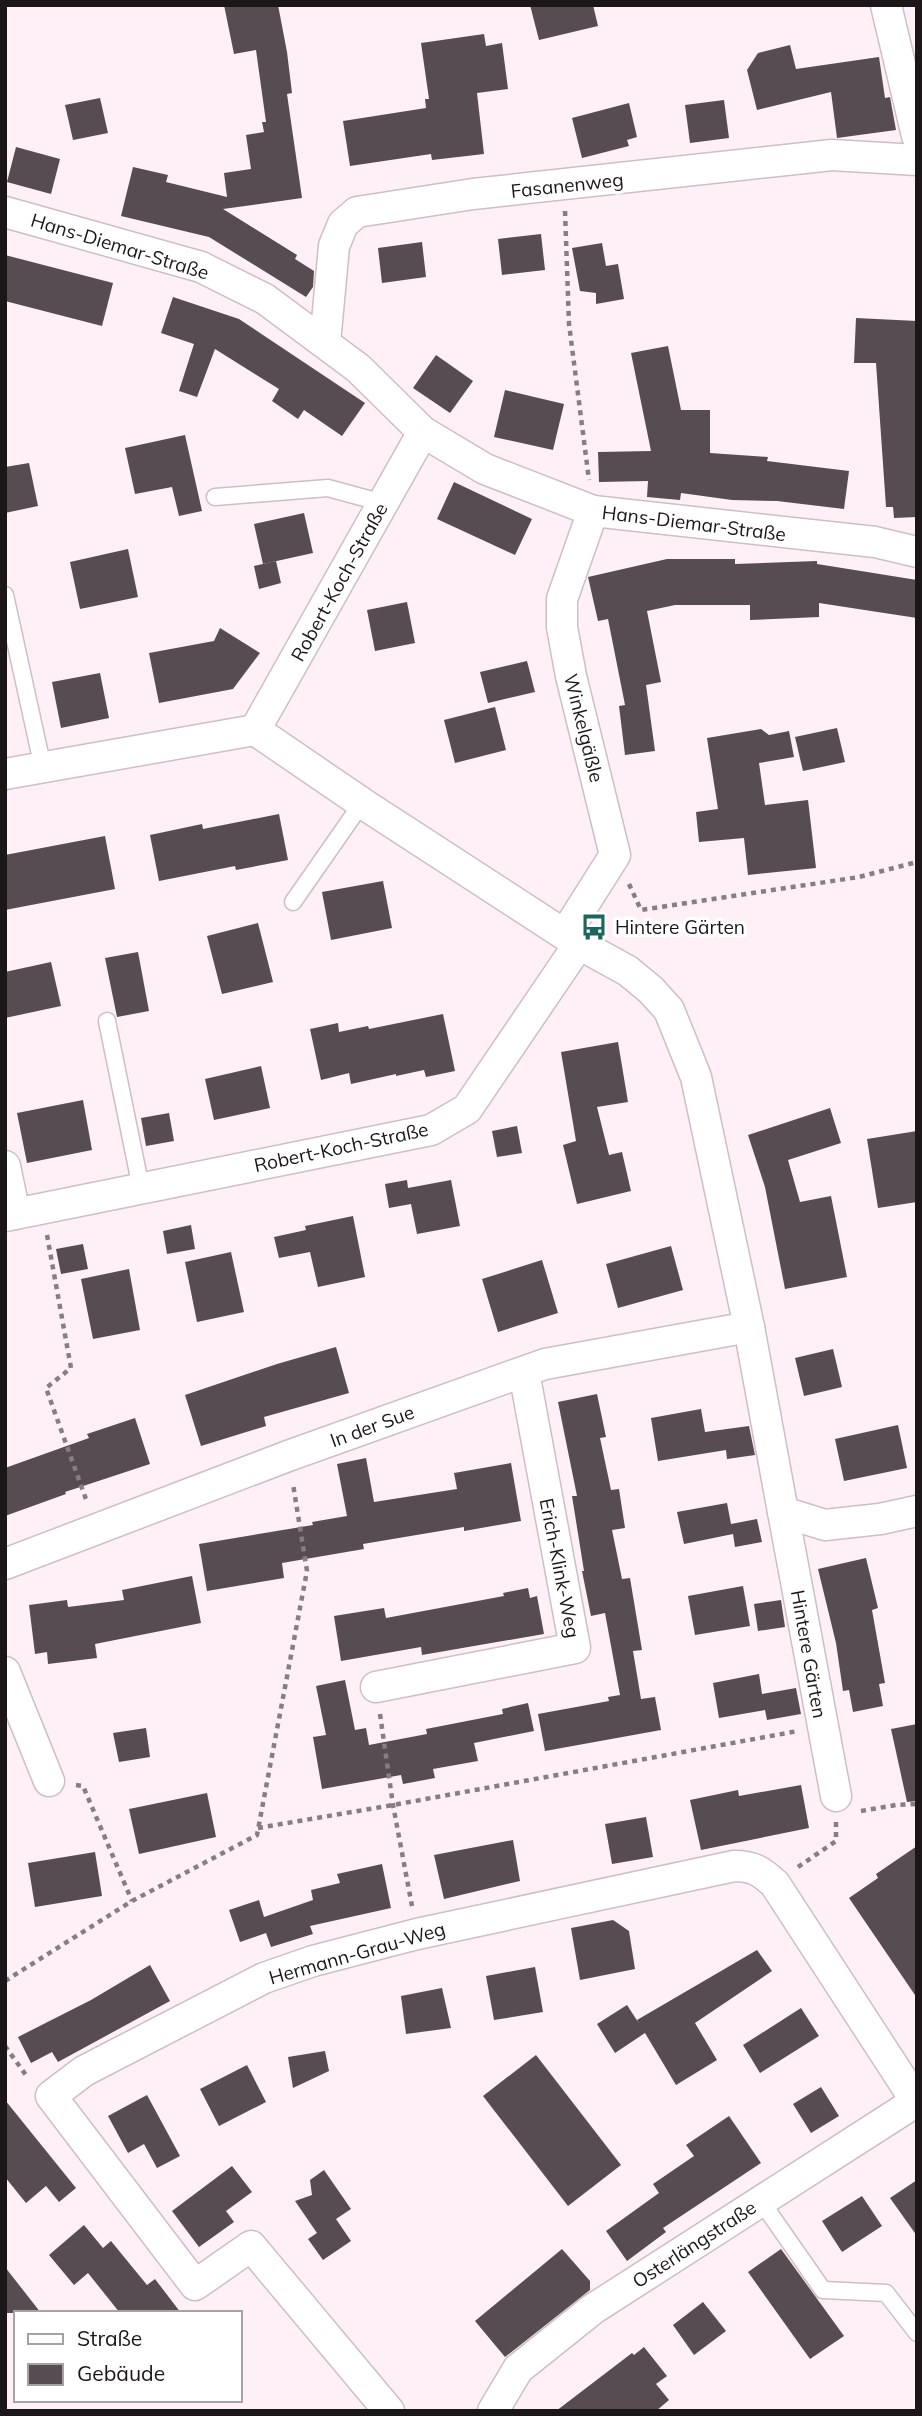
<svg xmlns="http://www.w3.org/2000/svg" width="922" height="2416" font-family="Mulish,sans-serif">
<rect width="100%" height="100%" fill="#fef0f6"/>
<g fill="#574c51">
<polygon points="224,5 278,5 287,52 292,93 287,94 302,198 223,209 297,255 295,259 314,271 313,287 306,297 209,237 121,216 133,167 168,175 166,182 227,197 224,173 251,169 246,135 264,132 262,122 266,122 256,50 234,54"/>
<polygon points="530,5 593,5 598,26 539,40"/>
<polygon points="484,34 486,46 502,43 508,89 477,93 484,154 432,160 431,154 350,166 343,121 426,108 425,99 429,99 421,43"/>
<polygon points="790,45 796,69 879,57 885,98 890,97 896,130 837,138 831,92 757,110 747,70 758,53"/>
<polygon points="100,98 108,133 73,140 65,105"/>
<polygon points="724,100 729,138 690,143 685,105"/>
<polygon points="629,103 637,137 627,140 629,146 582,158 572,118"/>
<polygon points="16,147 60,159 51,194 7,182"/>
<polygon points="541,234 545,270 502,275 498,239"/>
<polygon points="422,242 426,277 382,283 378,248"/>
<polygon points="602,243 606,266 618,264 624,299 596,304 596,293 580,291 572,248"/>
<polygon points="5,255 113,283 102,326 5,301"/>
<polygon points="173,297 239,319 365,403 342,436 304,410 298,419 272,401 279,389 215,349 197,397 179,391 194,344 161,333"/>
<polygon points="856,318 917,321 917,517 894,518 893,507 886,507 876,363 854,363"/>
<polygon points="668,346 681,410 710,410 710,453 768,457 767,461 849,471 844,509 777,501 732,500 681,493 680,500 647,497 648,481 599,482 598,452 651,451 631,353"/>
<polygon points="436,355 473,381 450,413 413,388"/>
<polygon points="505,390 564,404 553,450 494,437"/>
<polygon points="185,435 202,511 179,516 172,487 135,494 125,448"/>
<polygon points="29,463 38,506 5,513 5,467"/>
<polygon points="454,482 532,519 515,555 437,519"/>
<polygon points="304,513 313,553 263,564 254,524"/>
<polygon points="128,549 138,597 80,609 70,562"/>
<polygon points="667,559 735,559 735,564 817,561 817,564 917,580 917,618 819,603 819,617 750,620 750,605 675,605 647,611 661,682 646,685 655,751 625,755 619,706 625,705 608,619 598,621 588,577"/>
<polygon points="276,561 281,583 259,589 254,566"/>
<polygon points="407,602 415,643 375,651 367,610"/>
<polygon points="220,628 260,653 233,689 159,703 149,653 214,641"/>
<polygon points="527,661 535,692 488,703 480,672"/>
<polygon points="100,673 109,718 61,728 52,682"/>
<polygon points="495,707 506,750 455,763 444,720"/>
<polygon points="837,728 845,762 803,771 795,737"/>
<polygon points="761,729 769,735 789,731 794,757 759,763 765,805 808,800 816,868 748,875 744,838 699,842 696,812 718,809 707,738"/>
<polygon points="279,814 288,860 236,870 235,866 159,881 150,835 202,824 203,829"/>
<polygon points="105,836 115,889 5,910 5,855"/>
<polygon points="383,881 392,928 331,940 322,892"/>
<polygon points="258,923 273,982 222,994 207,936"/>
<polygon points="138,952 149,1011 117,1017 105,958"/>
<polygon points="51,962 61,1006 5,1018 5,972"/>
<polygon points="443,1014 455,1071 426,1077 424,1070 396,1076 396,1074 351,1084 349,1073 321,1080 310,1029 338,1023 339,1032 368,1026 369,1029"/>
<polygon points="618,1042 628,1102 597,1107 609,1155 622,1152 631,1191 577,1204 563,1145 576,1141 561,1052"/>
<polygon points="261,1066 270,1108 214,1120 205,1079"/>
<polygon points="83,1100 92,1150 27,1163 17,1113"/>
<polygon points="830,1108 841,1143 788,1160 800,1202 831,1196 847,1277 785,1289 765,1187 748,1135"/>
<polygon points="169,1113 174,1141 146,1146 141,1118"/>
<polygon points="517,1126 522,1153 497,1157 492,1131"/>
<polygon points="917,1131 917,1202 878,1208 867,1139"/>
<polygon points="407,1180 408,1188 451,1180 460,1226 417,1234 411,1204 389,1208 385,1184"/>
<polygon points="353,1216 365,1277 318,1287 310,1252 279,1258 274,1237 306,1230 305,1226"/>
<polygon points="191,1225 195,1249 167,1254 163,1231"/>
<polygon points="83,1244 88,1269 61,1274 56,1249"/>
<polygon points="671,1246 683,1290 618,1308 606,1264"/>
<polygon points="231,1252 244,1312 197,1322 185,1262"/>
<polygon points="542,1260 558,1313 498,1332 482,1279"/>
<polygon points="129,1269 140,1330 93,1339 81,1279"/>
<polygon points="336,1347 349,1393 264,1417 266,1426 201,1446 185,1395 277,1364"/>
<polygon points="833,1349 842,1387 804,1396 795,1358"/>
<polygon points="597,1394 606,1437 600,1438 611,1490 619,1489 625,1528 612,1530 622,1579 630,1578 642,1650 633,1651 641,1699 655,1697 661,1730 545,1751 538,1714 609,1701 608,1697 620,1695 605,1613 591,1616 582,1571 584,1571 572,1496 577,1496 558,1402"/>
<polygon points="701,1409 705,1432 749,1426 755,1455 727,1459 726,1450 658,1461 651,1418"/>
<polygon points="135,1418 150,1464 65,1492 66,1494 5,1516 5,1468 89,1438 87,1434"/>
<polygon points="898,1425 907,1468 844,1481 835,1439"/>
<polygon points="366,1458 374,1502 457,1489 454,1473 511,1463 521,1521 464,1531 464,1527 363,1544 364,1549 282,1563 284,1578 207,1591 199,1544 313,1525 312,1522 347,1516 337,1464"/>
<polygon points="727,1503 731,1524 757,1519 762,1542 735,1547 733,1534 684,1544 677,1512"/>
<polygon points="866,1558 878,1608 872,1610 885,1683 879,1684 883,1706 853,1712 849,1690 843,1691 836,1643 818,1569"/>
<polygon points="192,1576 201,1623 95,1644 97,1658 48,1664 47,1652 35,1654 29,1605 67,1600 68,1607 124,1600 122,1590"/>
<polygon points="743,1586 750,1626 695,1635 688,1596"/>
<polygon points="528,1588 530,1598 537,1596 544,1634 422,1655 421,1647 341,1661 334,1616 384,1608 386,1618 504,1596 503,1593"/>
<polygon points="781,1600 785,1627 758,1631 754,1604"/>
<polygon points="759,1674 762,1694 796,1688 801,1714 767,1720 765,1710 719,1718 713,1683"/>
<polygon points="345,1680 355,1730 366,1728 369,1745 427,1734 426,1729 503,1714 502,1709 528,1703 534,1731 474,1743 478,1761 433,1769 435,1778 403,1784 401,1775 322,1789 313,1737 326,1735 316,1686"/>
<polygon points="917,1724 917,1801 907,1802 891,1729"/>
<polygon points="146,1728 150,1757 119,1762 113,1733"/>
<polygon points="801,1785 809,1828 701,1850 690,1800 738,1790 739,1796"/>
<polygon points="207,1793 216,1837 139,1854 129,1809"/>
<polygon points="646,1817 653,1857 612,1864 605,1824"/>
<polygon points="513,1840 520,1881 444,1899 434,1855"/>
<polygon points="917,1846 917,1998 849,1898 878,1878 876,1874"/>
<polygon points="95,1852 102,1896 35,1907 28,1863"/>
<polygon points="382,1864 391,1908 310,1926 313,1934 271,1947 266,1933 240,1942 229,1910 259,1900 264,1917 313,1900 311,1890 340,1883 337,1874"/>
<polygon points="613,1920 629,1931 635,1969 580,1980 571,1928"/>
<polygon points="757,1950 772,1971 695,2023 717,2060 676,2085 645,2033 615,2053 597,2024 627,2005 640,2025 637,2020"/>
<polygon points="150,1965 170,2001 58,2062 52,2052 31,2063 18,2037 91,2000"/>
<polygon points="535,1967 543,2012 494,2020 486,1976"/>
<polygon points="442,1988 451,2028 406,2034 401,1996"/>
<polygon points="801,2008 819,2036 760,2073 743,2045"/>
<polygon points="325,2051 329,2071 293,2088 288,2057"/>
<polygon points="536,2055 621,2165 568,2206 483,2096"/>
<polygon points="247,2065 266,2102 219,2126 200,2089"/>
<polygon points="821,2087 839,2116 811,2133 793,2104"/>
<polygon points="147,2095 180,2156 157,2168 144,2144 128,2153 108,2116"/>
<polygon points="5,2100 76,2188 59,2202 46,2186 26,2203 5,2177"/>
<polygon points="729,2116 761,2163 663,2228 666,2232 627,2261 606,2231 659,2193 653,2184 694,2156 686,2145"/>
<polygon points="232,2166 252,2192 226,2211 234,2222 199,2247 172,2211"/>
<polygon points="324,2170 351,2209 336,2219 351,2241 323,2260 308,2239 317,2233 295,2201 312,2195 310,2180"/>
<polygon points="917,2180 917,2236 890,2198"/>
<polygon points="862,2196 882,2226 842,2252 822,2221"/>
<polygon points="84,2225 103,2248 111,2241 147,2285 155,2279 181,2313 120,2313 88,2273 74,2285 49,2255"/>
<polygon points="562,2249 590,2281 590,2290 505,2357 475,2321"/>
<polygon points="781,2249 844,2336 810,2359 748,2272"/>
<polygon points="5,2267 41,2313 5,2313"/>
<polygon points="703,2302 726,2331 694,2355 673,2325"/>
<polygon points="644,2347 667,2376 656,2384 669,2400 656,2411 556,2411 632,2353 634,2355"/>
</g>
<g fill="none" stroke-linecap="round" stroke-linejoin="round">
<g stroke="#ccbfc5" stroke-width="19">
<g id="service">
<polyline points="215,497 328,488 383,503"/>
<polyline points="5,595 43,768"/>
<polyline points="293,902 362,803"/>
<polyline points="107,1021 141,1188"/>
<polyline points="761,2201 823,2290 886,2293 917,2333"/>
</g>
</g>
<g stroke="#ccbfc5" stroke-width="33">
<g id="minor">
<polyline points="886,5 917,136"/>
<polyline points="5,212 201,267 265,299 358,368 423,432 485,469 593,511 875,542 917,552"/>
<polyline points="325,343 334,246 343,224 357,212 473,194 832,155 917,160"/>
<polyline points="255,730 362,803 579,944 628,971 651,990 669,1010 696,1077 749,1327 783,1512 825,1525 880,1519 917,1511"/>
<polyline points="255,730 423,432"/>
<polyline points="5,774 255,730"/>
<polyline points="565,934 615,855 571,676 562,627 562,599 593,511"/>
<polyline points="5,1166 15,1214"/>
<polyline points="5,1216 431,1130 467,1109 579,944"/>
<polyline points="783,1512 836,1796"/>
<polyline points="5,1564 288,1456 545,1364 749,1327"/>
<polyline points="5,1672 49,1781"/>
<polyline points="376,1687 575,1648 524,1372"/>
<path d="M 389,2411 L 251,2246 L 195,2285 L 51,2096 L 84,2071 L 264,1978 L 313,1961 L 417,1934 L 734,1866 C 753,1866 761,1871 775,1884 L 916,2101"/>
<polyline points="493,2411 518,2369 593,2309 917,2101"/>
</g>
</g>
<g stroke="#867e82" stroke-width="4.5" stroke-dasharray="5 5" stroke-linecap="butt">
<polyline points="565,211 569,324 589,480"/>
<polyline points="629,884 641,910 859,877 917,862"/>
<polyline points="47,1235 71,1368 46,1388 87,1502"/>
<polyline points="380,1714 393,1805 412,1906"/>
<polyline points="76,1785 83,1786 132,1901"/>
<polyline points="861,1811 896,1805 917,1804"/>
<polyline points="258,1828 393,1805 798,1731"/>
<polyline points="798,1867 836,1841 836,1822"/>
<polyline points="5,1981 132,1901 257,1835 307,1571 293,1484"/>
<polyline points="5,2046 28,2078"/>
</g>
<use href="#service" stroke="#fff" stroke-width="16"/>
<use href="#minor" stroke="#fff" stroke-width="30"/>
</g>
<defs>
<g id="bus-bare" transform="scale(2.1)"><path d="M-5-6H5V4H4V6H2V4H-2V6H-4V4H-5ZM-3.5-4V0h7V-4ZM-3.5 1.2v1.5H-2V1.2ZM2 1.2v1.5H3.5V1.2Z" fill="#1d655b" stroke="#fff" stroke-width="2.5" paint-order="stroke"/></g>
</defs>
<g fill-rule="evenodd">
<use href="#bus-bare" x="594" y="927"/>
</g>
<g text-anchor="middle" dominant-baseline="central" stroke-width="7" stroke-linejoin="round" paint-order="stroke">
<g font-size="19" fill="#1b1719" stroke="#fff">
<text transform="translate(567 185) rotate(-6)">Fasanenweg</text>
<text transform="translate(120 246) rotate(17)">Hans-Diemar-Straße</text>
<text transform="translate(694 523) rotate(7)">Hans-Diemar-Straße</text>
<text transform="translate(339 582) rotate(-61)">Robert-Koch-Straße</text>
<text transform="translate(584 728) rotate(76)">Winkelgäßle</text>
<text transform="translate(341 1147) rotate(-12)">Robert-Koch-Straße</text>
<text transform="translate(372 1426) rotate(-20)">In der Sue</text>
<text transform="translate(560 1568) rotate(79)">Erich-Klink-Weg</text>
<text transform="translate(809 1654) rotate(80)">Hintere Gärten</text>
<text transform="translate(357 1953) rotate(-16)">Hermann-Grau-Weg</text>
<text transform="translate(694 2244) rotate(-33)">Osterlängstraße</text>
</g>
<g font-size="19" fill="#1b1719" stroke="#fff" text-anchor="start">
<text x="615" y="927">Hintere Gärten</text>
</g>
</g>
<rect width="922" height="2416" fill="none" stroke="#1b1719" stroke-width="14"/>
<rect x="14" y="2311" width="228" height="91" fill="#ffffff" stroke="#a4a2a3" stroke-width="2"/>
<rect x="28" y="2334" width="35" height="10" fill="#ffffff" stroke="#a4a2a3" stroke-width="2"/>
<text x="77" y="2346" font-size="21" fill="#1b1719">Straße</text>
<rect x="28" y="2364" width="35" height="21" fill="#574c51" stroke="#a4a2a3" stroke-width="2"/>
<text x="77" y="2381" font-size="21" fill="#1b1719">Gebäude</text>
</svg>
